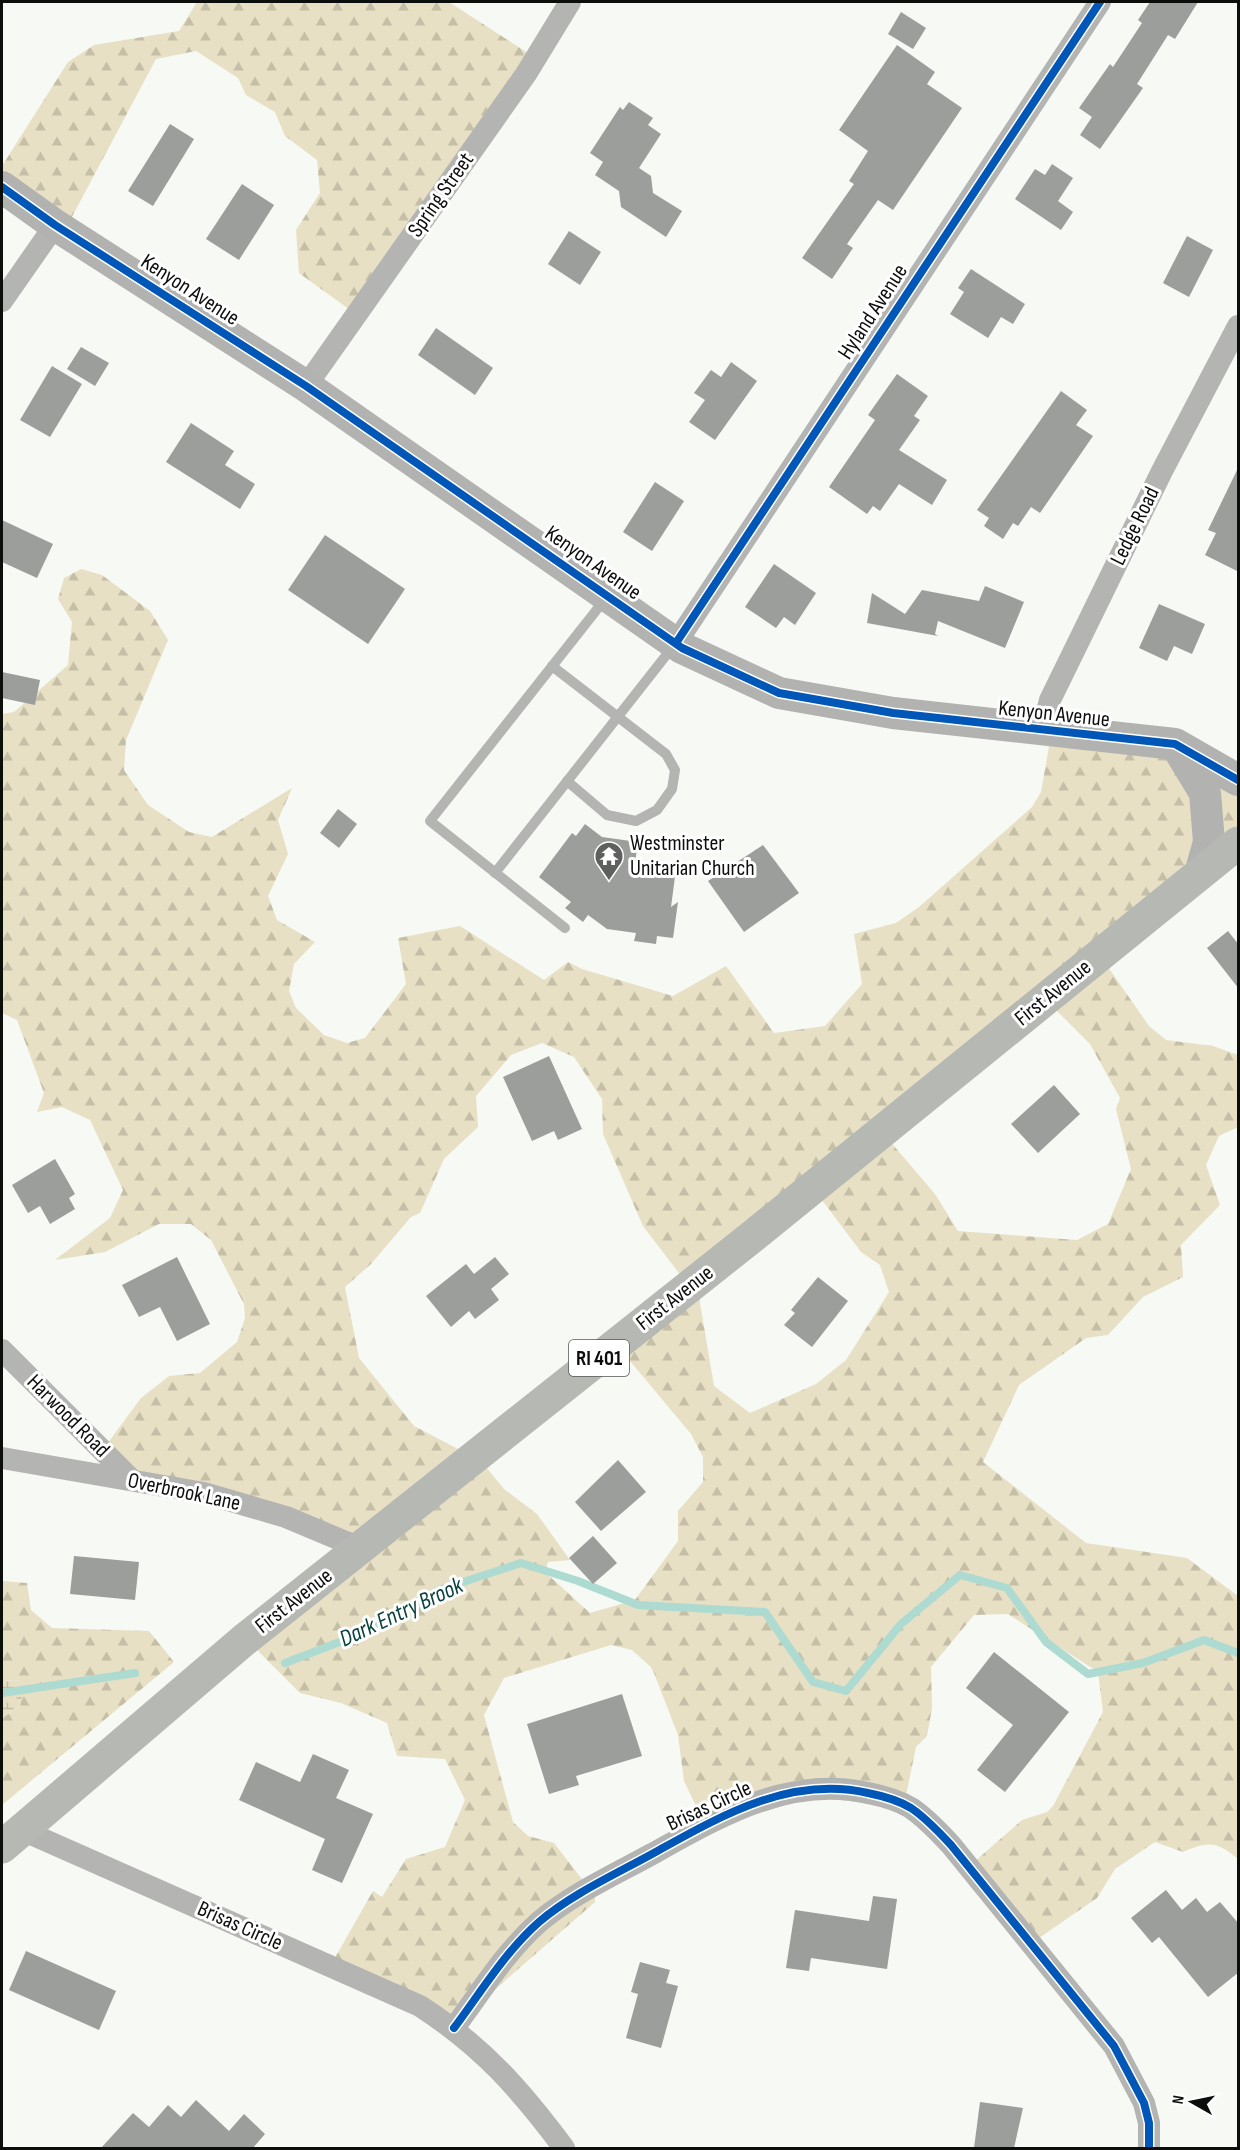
<svg xmlns="http://www.w3.org/2000/svg" width="1240" height="2150" font-family="'Sofia Sans Condensed',sans-serif">
<defs>
<pattern id="forest-firs" width="22" height="20" patternUnits="userSpaceOnUse" patternTransform="scale(1.5)"><rect width="22" height="20" fill="#e7e0c4"/><path d="M5 1l3.5 6h-7zM16 11l3.5 6h-7z" fill="#c5bfa7"/></pattern>
<pattern id="wetland-marsh" width="20" height="14" patternUnits="userSpaceOnUse" patternTransform="scale(1.5)"><rect width="20" height="14" fill="#e7e0c4"/><path d="M1 5h8M5 5V1M11 12h8M15 12V8" fill="none" stroke="#c5bfa7"/></pattern>
</defs>
<rect width="100%" height="100%" fill="#f6f9f4"/>
<g fill="url(#forest-firs)" fill-rule="evenodd">
<polygon points="197,2 449,2 531,55 357,315 299,273 296,230 320,193 317,160 285,136 275,112 246,95 238,78 196,51 156,59 66,228 2,185 2,166 68,62 94,45 179,31"/>
<path d="M 81,569 L 102,575 L 150,611 L 168,640 L 126,740 L 124,770 L 148,805 L 189,832 L 212,837 L 292,788 L 278,820 L 288,854 L 268,896 L 277,920 L 315,942 L 294,964 L 289,991 L 296,1008 L 324,1035 L 347,1043 L 365,1038 L 406,984 L 398,938 L 460,926 L 544,980 L 568,962 L 582,969 L 673,996 L 726,966 L 774,1033 L 825,1026 L 862,984 L 854,934 L 896,923 L 919,907 L 1032,807 L 1041,792 L 1051,735 L 1182,757 L 1238,785 L 1238,856 L 1101,957 L 1149,1026 L 1166,1040 L 1213,1046 L 1238,1055 L 1238,1127 L 1219,1136 L 1206,1165 L 1220,1205 L 1181,1245 L 1183,1277 L 1143,1297 L 1108,1335 L 1086,1338 L 1019,1385 L 983,1462 L 1086,1543 L 1187,1558 L 1238,1596 L 1238,1859 C 1217,1841 1208,1841 1183,1852 L 1155,1842 L 1115,1869 L 1097,1898 L 1039,1938 L 973,1863 L 1022,1820 L 1047,1812 L 1053,1806 L 1103,1712 L 1098,1672 L 1008,1614 L 974,1615 L 931,1667 L 932,1708 L 927,1736 L 916,1747 L 903,1810 C 875,1805 848,1799 820,1799 C 791,1800 736,1821 708,1831 L 684,1781 L 678,1735 L 652,1668 L 632,1650 L 611,1645 L 504,1678 L 484,1715 L 513,1822 L 528,1836 L 554,1843 L 595,1896 L 595,1902 L 460,2020 L 332,1963 L 373,1891 L 382,1897 L 406,1859 L 445,1847 L 465,1800 L 445,1759 L 397,1756 L 387,1723 L 341,1703 L 300,1693 L 259,1652 L 256,1642 L 354,1562 L 312,1525 L 103,1477 L 107,1444 L 141,1398 L 169,1376 L 200,1373 L 237,1342 L 245,1318 L 244,1304 L 211,1240 L 191,1224 L 159,1224 L 105,1252 L 55,1260 L 110,1218 L 123,1190 L 90,1120 L 62,1107 L 37,1112 L 44,1093 L 17,1020 L 2,1013 L 2,714 L 14,712 L 68,665 L 72,622 L 58,599 L 64,578 ZM 1051,1005 L 1090,1044 L 1120,1098 L 1116,1109 L 1131,1169 L 1108,1224 L 1077,1240 L 958,1231 L 935,1194 L 882,1132 ZM 542,1043 L 574,1057 L 602,1099 L 603,1134 L 643,1226 L 685,1281 L 620,1349 L 691,1434 L 703,1457 L 703,1482 L 678,1511 L 678,1541 L 635,1600 L 590,1613 L 545,1572 L 548,1562 L 570,1560 L 537,1514 L 504,1489 L 481,1461 L 414,1426 L 359,1358 L 345,1287 L 371,1264 L 411,1217 L 420,1213 L 444,1159 L 478,1127 L 476,1096 L 511,1055 ZM 813,1188 L 861,1252 L 880,1265 L 889,1292 L 846,1360 L 816,1384 L 750,1413 L 714,1386 L 696,1279 Z"/>
<polygon points="2,1581 27,1583 31,1610 52,1628 149,1631 174,1662 2,1805 2,1718 20,1706 24,1681 2,1680"/>
</g>
<polygon fill="url(#wetland-marsh)" points="2,1680 25,1681 20,1706 2,1718"/>
<g fill="none" stroke-linecap="round" stroke-linejoin="round">
<g stroke="#addad1" stroke-width="8">
<polyline points="285,1663 355,1636 439,1590 521,1563 578,1581 638,1605 765,1612 813,1682 846,1691 901,1624 960,1575 1007,1588 1046,1642 1088,1674 1143,1663 1204,1640 1238,1653"/>
<polyline points="2,1693 135,1673"/>
</g>
</g>
<g fill="#9b9e9b">
<polygon points="1150,2 1198,2 1175,39 1168,35 1137,84 1143,88 1100,149 1080,135 1092,117 1079,108 1110,64 1113,67 1142,23 1138,20"/>
<polygon points="901,12 926,28 913,49 888,34"/>
<polygon points="897,45 935,72 927,84 962,108 893,210 878,200 847,244 853,248 832,279 802,258 854,184 849,181 868,151 839,130"/>
<polygon points="629,102 653,118 648,125 661,134 639,168 651,176 653,193 682,211 666,237 621,207 619,191 595,175 603,162 590,153 620,107 623,110"/>
<polygon points="170,124 194,139 153,206 128,191"/>
<polygon points="1052,164 1073,178 1058,201 1073,212 1061,230 1015,199 1035,169 1045,175"/>
<polygon points="242,184 274,205 239,260 206,239"/>
<polygon points="569,231 601,252 580,285 548,264"/>
<polygon points="1187,236 1213,250 1189,297 1163,283"/>
<polygon points="971,269 1025,304 1013,324 1001,317 988,338 950,314 964,292 958,288"/>
<polygon points="436,328 493,368 475,395 418,355"/>
<polygon points="81,347 109,363 95,386 67,369"/>
<polygon points="731,362 757,381 715,440 689,422 705,400 694,393 711,370 721,377"/>
<polygon points="52,366 82,384 50,437 20,420"/>
<polygon points="897,374 928,396 914,416 920,420 899,450 947,480 932,505 899,484 880,511 873,506 867,514 829,487 875,420 868,415"/>
<polygon points="1061,391 1087,410 1076,425 1093,436 1040,513 1031,507 1018,526 1013,523 1003,539 984,526 989,518 977,510"/>
<polygon points="191,423 234,451 225,465 255,484 240,509 166,462"/>
<polygon points="1239,466 1239,572 1205,555 1216,533 1208,530"/>
<polygon points="655,482 684,501 652,551 623,532"/>
<polygon points="2,520 53,544 37,578 2,562"/>
<polygon points="325,535 405,589 368,644 288,590"/>
<polygon points="774,564 816,593 795,625 784,617 776,628 745,607"/>
<polygon points="985,586 1024,602 1005,648 938,621 935,634 938,636 867,623 872,593 905,614 922,590 979,601"/>
<polygon points="1159,604 1205,624 1192,654 1174,646 1167,661 1139,648"/>
<polygon points="2,672 40,680 35,705 2,698"/>
<polygon points="338,809 357,824 339,848 320,833"/>
<polygon points="585,824 602,837 638,842 635,863 676,869 671,907 678,902 673,938 657,936 656,944 634,941 636,933 607,929 588,915 583,922 565,908 571,902 539,877 572,833 576,836"/>
<polygon points="763,845 799,893 744,932 708,881"/>
<polygon points="1228,931 1239,945 1239,989 1207,948"/>
<polygon points="549,1056 582,1129 558,1140 554,1131 532,1141 503,1077"/>
<polygon points="1054,1085 1080,1114 1038,1153 1011,1124"/>
<polygon points="55,1159 75,1194 69,1198 75,1209 50,1224 40,1206 28,1213 12,1185"/>
<polygon points="177,1257 210,1324 177,1341 160,1307 139,1317 122,1285"/>
<polygon points="495,1257 509,1274 491,1289 499,1300 475,1319 469,1311 451,1327 426,1296 466,1264 474,1274"/>
<polygon points="818,1277 848,1301 812,1347 784,1325 795,1313 791,1310"/>
<polygon points="618,1460 646,1492 601,1531 575,1502"/>
<polygon points="593,1536 617,1563 593,1584 569,1558"/>
<polygon points="74,1556 139,1562 135,1600 70,1594"/>
<polygon points="994,1652 1069,1712 1005,1792 977,1770 1013,1725 966,1688"/>
<polygon points="622,1694 642,1756 576,1776 579,1785 549,1794 527,1724"/>
<polygon points="313,1754 349,1770 336,1798 373,1814 342,1883 312,1870 325,1839 239,1800 256,1762 300,1782"/>
<polygon points="1166,1890 1182,1910 1196,1898 1207,1912 1220,1902 1239,1924 1239,1972 1208,1997 1159,1937 1152,1943 1131,1918"/>
<polygon points="873,1896 897,1899 887,1969 811,1958 809,1971 786,1968 795,1910 869,1921"/>
<polygon points="26,1951 116,1991 99,2030 9,1990"/>
<polygon points="640,1962 670,1970 666,1983 678,1986 661,2048 626,2038 638,1994 631,1992"/>
<polygon points="196,2100 229,2131 244,2114 265,2134 253,2148 101,2148 133,2113 149,2127 168,2105 181,2117"/>
<polygon points="980,2102 1023,2108 1014,2148 974,2148"/>
</g>
<g fill="none" stroke-linecap="round" stroke-linejoin="round">
<g stroke="#b4b4b3" stroke-width="10">
<polyline points="552,666 666,754 675,770 672,789 657,810 636,821 607,815 567,781"/>
<polyline points="495,873 675,644"/>
<polyline points="565,928 430,821 606,598"/>
</g>
<g stroke="#b4b4b3" stroke-width="22">
<polyline points="2,301 55,225"/>
<polyline points="306,386 526,74 570,2"/>
<polyline points="676,643 1100,2"/>
<polyline points="1042,731 1050,700 1162,471 1238,326"/>
<polyline points="2,1350 131,1479"/>
<polyline points="2,1458 204,1493 286,1517 360,1548"/>
<path d="M 22,1830 L 420,2006 C 483,2047 519,2088 564,2148"/>
<path d="M 454,2028 C 481,1992 505,1952 539,1922 C 572,1894 614,1875 652,1854 C 719,1817 789,1775 868,1793 C 883,1796 898,1800 911,1808 C 926,1818 939,1832 951,1845 L 1114,2046 L 1144,2103 L 1149,2123 L 1149,2148"/>
</g>
<g stroke="#b2b3b1" stroke-width="32">
<polyline points="2,187 55,225 306,386 682,648 779,693 893,713 1175,744 1238,780"/>
<polyline points="1176,745 1205,793 1209,842 1200,874"/>
</g>
<polyline stroke="#b6b8b4" stroke-width="33" points="2,1847 244,1640 753,1236 1238,843"/>
<g stroke="#fff" stroke-width="11">
<g id="cycleway">
<polyline points="2,187 55,225 306,386 682,648 779,693 893,713 1175,744 1238,780"/>
<polyline points="676,643 1100,2"/>
<path d="M 454,2028 C 481,1992 505,1952 539,1922 C 572,1894 614,1875 652,1854 C 719,1817 789,1775 868,1793 C 883,1796 898,1800 911,1808 C 926,1818 939,1832 951,1845 L 1114,2046 L 1144,2103 L 1149,2123 L 1149,2148"/>
</g>
</g>
<use href="#cycleway" stroke="#0057b8" stroke-width="8"/>
</g>
<defs>
<g id="temple-pin" transform="scale(1.5)"><path d="M0 17L-7.5 6A9.5 9.5 0 1 1 7.5 6Z" fill="#5e605d" stroke="#fff"/><path d="M0-6L5-2H3V0L6.5 2.5H4V6H1.5V3h-3V6H-4V2.5H-6.5L-3 0V-2H-5Z" fill="#fff"/></g>
</defs>
<g fill-rule="evenodd">
<use href="#temple-pin" x="609" y="856"/>
</g>
<g text-anchor="middle" dominant-baseline="central" stroke-width="6" stroke-linejoin="round" paint-order="stroke">
<rect fill="#fff" stroke="#555655" stroke-width="1.5" x="569" y="1340" width="60" height="36" rx="4.5"/>
<g font-size="21" font-weight="bold" fill="#0c0e0c">
<text x="599" y="1358">RI 401</text>
</g>
<g font-size="22" fill="#0c0e0c" stroke="#fff">
<text transform="translate(441 195) rotate(-55)">Spring Street</text>
<text transform="translate(190 290) rotate(33)">Kenyon Avenue</text>
<text transform="translate(873 312) rotate(-57)">Hyland Avenue</text>
<text transform="translate(1135 526) rotate(-64)">Ledge Road</text>
<text transform="translate(593 563) rotate(35)">Kenyon Avenue</text>
<text transform="translate(1054 714) rotate(6)">Kenyon Avenue</text>
<text transform="translate(1053 993) rotate(-39)">First Avenue</text>
<text transform="translate(675 1298) rotate(-38)">First Avenue</text>
<text transform="translate(68 1416) rotate(45)">Harwood Road</text>
<text transform="translate(184 1492) rotate(12)">Overbrook Lane</text>
<text transform="translate(294 1601) rotate(-38)">First Avenue</text>
<text transform="translate(709 1806) rotate(-25)">Brisas Circle</text>
<text transform="translate(240 1926) rotate(24)">Brisas Circle</text>
</g>
<g font-size="22" fill="#0c0e0c" stroke="#fff" text-anchor="start">
<text x="630" y="843">Westminster<tspan x="630" dy="25">Unitarian Church</tspan></text>
</g>
<g font-size="24" font-style="italic" fill="#08423c" stroke="#fff">
<text transform="translate(401 1612) rotate(-25)">Dark Entry Brook</text>
</g>
</g>
<rect width="1240" height="2150" fill="none" stroke="#0c0e0c" stroke-width="6"/>
<g transform="translate(1192 2102) rotate(279)" stroke="#ffffff" stroke-width="4.5" paint-order="stroke">
<path d="M0-4.5L10 22L0 15L-10 22Z" fill="#0c0e0c"/>
<text y="-9" font-size="16" font-weight="bold" text-anchor="middle" fill="#0c0e0c">N</text>
</g>
</svg>
